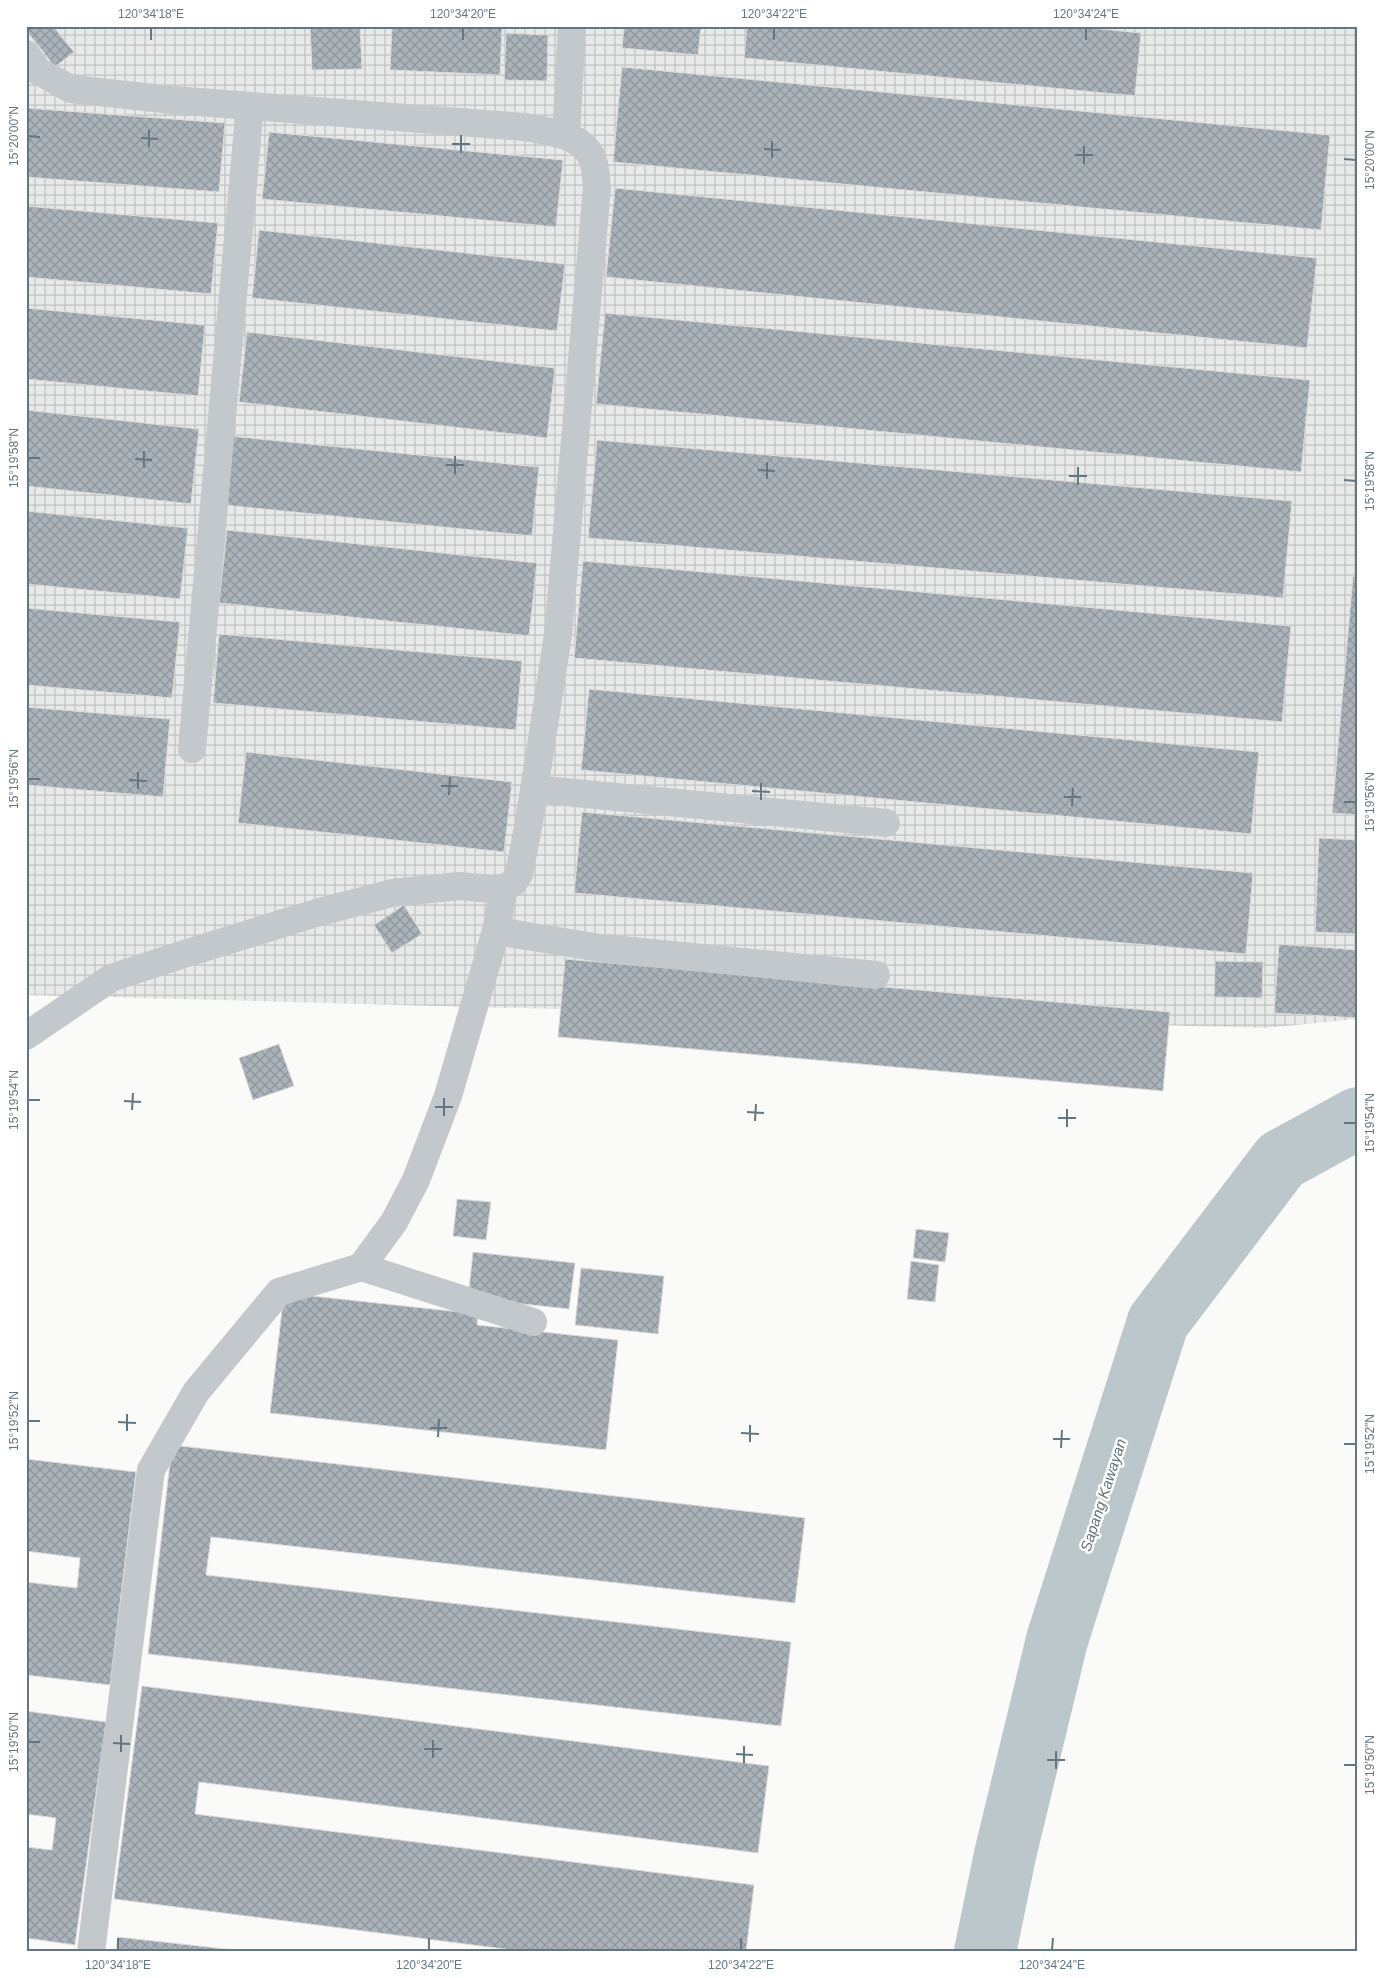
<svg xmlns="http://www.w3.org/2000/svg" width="1384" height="1978" font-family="Arial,sans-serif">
<defs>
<pattern id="industrial-grid" width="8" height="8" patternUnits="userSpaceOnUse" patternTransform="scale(1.25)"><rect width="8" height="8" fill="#e8e9e9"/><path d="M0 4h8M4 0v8" fill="none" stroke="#c0c1c2"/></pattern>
<pattern id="building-cross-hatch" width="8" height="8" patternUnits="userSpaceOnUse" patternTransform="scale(1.25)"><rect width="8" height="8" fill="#aab3b9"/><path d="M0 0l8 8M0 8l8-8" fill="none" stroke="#8e969c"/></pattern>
</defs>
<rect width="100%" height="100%" fill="#fafaf8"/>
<polygon fill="url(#industrial-grid)" points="26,26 1358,26 1358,1019 1266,1028 26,995"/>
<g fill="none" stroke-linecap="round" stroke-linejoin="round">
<polyline stroke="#bbc7cb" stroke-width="62" points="985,1952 1005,1855 1057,1640 1158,1322 1281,1160 1358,1118"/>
</g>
<g fill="url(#building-cross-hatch)" stroke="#dcdcda">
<polygon points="26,26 53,26 74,52 55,67 26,30"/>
<polygon points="310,26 360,26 362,69 312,70"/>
<polygon points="392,26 502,26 500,75 390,70"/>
<polygon points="624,26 701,26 698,55 622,48"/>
<polygon points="747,26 1071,26 1141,33 1135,96 744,58"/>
<polygon points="506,33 548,35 547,81 504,80"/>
<polygon points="622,67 1330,135 1321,230 613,162"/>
<polygon points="26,108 225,123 219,192 26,177"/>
<polygon points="269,132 563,160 556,227 262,199"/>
<polygon points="615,188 1317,258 1307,348 606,277"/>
<polygon points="26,206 218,223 211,294 26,277"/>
<polygon points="259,230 565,264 557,331 252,298"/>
<polygon points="26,308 205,325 198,396 26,379"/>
<polygon points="605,313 1310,380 1301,472 596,404"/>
<polygon points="247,332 555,368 547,438 239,402"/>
<polygon points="26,410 199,429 191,504 26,486"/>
<polygon points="230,436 539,467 532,536 223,505"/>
<polygon points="597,440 1292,501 1283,598 588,538"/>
<polygon points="26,511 188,528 180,599 26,584"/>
<polygon points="227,530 537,563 529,636 219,603"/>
<polygon points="1358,531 1358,571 1355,571"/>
<polygon points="583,561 1291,626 1282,722 574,658"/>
<polygon points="1353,576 1358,577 1358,815 1332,813"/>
<polygon points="26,608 180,622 172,698 26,685"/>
<polygon points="219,634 522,661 516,730 213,703"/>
<polygon points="589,689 1259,752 1251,834 581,770"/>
<polygon points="26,707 170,719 163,797 26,785"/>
<polygon points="246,752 512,782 504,852 238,823"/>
<polygon points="582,812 1253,873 1246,954 574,893"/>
<polygon points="1319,838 1358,840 1358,934 1315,932"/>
<polygon points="404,905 422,934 392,953 374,925"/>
<polygon points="1279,944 1358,950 1358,1018 1274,1013"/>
<polygon points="565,959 1170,1012 1163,1091 558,1037"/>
<polygon points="1215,961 1263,962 1262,998 1214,997"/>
<polygon points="279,1044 294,1086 253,1100 239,1058"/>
<polygon points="457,1199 491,1202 486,1240 453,1236"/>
<polygon points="916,1229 949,1233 945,1262 913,1258"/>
<polygon points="473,1252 575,1263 569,1309 468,1298"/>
<polygon points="911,1261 939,1265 935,1302 907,1299"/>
<polygon points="581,1268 664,1276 658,1334 575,1325"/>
<polygon points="284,1293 478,1314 477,1325 618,1340 606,1450 270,1413"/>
<polygon points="172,1445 805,1518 795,1603 211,1537 206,1575 791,1642 781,1726 148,1654"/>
<polygon points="26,1459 136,1472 110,1685 26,1675 26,1582 77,1588 80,1558 26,1551"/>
<polygon points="142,1686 769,1766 758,1853 199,1782 195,1814 754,1885 746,1952 528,1952 114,1899"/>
<polygon points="26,1711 106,1722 75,1945 26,1938 26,1847 52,1850 56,1818 26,1814"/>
<polygon points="118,1937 253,1952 116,1952"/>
</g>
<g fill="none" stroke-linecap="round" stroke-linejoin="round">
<g stroke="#c3c8cc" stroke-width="28">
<path d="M 26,54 L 38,71 L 71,89 L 173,100 L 525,127 C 550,132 587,134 594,164 C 596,172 596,180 597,188 L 558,635 L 529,822 L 519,874 L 513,883 L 504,888 L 492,889 L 459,886 L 392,893 L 316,913 L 187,953 L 111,978 L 26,1036"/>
<polyline points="566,135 572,26"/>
<polyline points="192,749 250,106"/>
<polyline points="534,789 886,823"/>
<polyline points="496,931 601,948 876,975"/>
<polyline points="361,1267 533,1322"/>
<polyline points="91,1952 151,1470 196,1392 279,1292 361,1267 394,1222 416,1180 448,1096 496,931 504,888"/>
</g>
</g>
<path fill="none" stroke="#657683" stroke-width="2" d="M 151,40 L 151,28M 463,40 L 463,28M 774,40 L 774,28M 1086,40 L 1086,28M 28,136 L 40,137M 141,138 L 158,139M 452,144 L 470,144M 149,147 L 149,130M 764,149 L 781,150M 461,153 L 461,135M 1075,155 L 1093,155M 772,158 L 772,141M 1344,159 L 1356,160M 1084,164 L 1084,146M 28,458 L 40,458M 135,459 L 152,460M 446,465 L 464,465M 144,468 L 144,451M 758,470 L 775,471M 455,474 L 455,456M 1069,476 L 1087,476M 767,479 L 767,462M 1344,480 L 1356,481M 1078,485 L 1078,467M 28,779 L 40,779M 129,780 L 147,781M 441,786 L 458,786M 138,789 L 138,772M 752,791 L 770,792M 449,795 L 450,777M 1064,797 L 1081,797M 761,800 L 761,783M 1344,802 L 1356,802M 1072,806 L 1073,788M 28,1100 L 40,1100M 124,1101 L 141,1102M 435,1107 L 453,1107M 132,1110 L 133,1093M 747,1112 L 764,1113M 444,1116 L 444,1098M 1058,1118 L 1076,1118M 755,1121 L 756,1104M 1344,1123 L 1356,1123M 1067,1127 L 1067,1109M 28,1421 L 40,1421M 118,1422 L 136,1423M 430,1428 L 447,1428M 127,1431 L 127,1414M 741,1433 L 759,1434M 438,1437 L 439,1419M 1053,1439 L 1070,1439M 750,1442 L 750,1425M 1344,1444 L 1356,1444M 1061,1448 L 1062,1430M 28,1742 L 40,1742M 113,1743 L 130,1744M 424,1749 L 442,1749M 121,1752 L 121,1735M 736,1754 L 753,1755M 433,1758 L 433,1740M 1047,1760 L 1065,1760M 744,1763 L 744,1746M 1344,1765 L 1356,1765M 1056,1769 L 1056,1751M 118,1950 L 118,1938M 429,1950 L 429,1938M 741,1950 L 741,1938M 1052,1950 L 1053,1938"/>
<g text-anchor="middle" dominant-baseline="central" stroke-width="5" stroke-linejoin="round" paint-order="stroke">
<g font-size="15" font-style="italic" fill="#60757c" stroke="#fff">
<text transform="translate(1103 1495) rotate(-72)">Sapang Kawayan</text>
</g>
</g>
<rect width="1384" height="1978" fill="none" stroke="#ffffff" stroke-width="55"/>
<rect x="28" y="28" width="1328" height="1922" fill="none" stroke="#657683" stroke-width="2"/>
<g font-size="12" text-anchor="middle" fill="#657683">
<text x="151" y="18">120°34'18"E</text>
<text x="463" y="18">120°34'20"E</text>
<text x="774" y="18">120°34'22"E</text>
<text x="1086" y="18">120°34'24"E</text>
<text transform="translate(14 136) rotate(-90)" y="4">15°20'00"N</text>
<text transform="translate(1370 160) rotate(-90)" y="4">15°20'00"N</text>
<text transform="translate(14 458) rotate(-90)" y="4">15°19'58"N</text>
<text transform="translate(1370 481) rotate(-90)" y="4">15°19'58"N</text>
<text transform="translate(14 779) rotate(-90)" y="4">15°19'56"N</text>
<text transform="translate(1370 802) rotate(-90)" y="4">15°19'56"N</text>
<text transform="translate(14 1100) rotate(-90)" y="4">15°19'54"N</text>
<text transform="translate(1370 1123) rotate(-90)" y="4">15°19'54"N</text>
<text transform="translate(14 1421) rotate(-90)" y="4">15°19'52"N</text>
<text transform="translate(1370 1444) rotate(-90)" y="4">15°19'52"N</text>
<text transform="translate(14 1742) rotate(-90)" y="4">15°19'50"N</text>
<text transform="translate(1370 1765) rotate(-90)" y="4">15°19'50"N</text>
<text x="118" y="1969">120°34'18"E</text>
<text x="429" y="1969">120°34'20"E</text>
<text x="741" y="1969">120°34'22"E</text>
<text x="1052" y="1969">120°34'24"E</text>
</g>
</svg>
